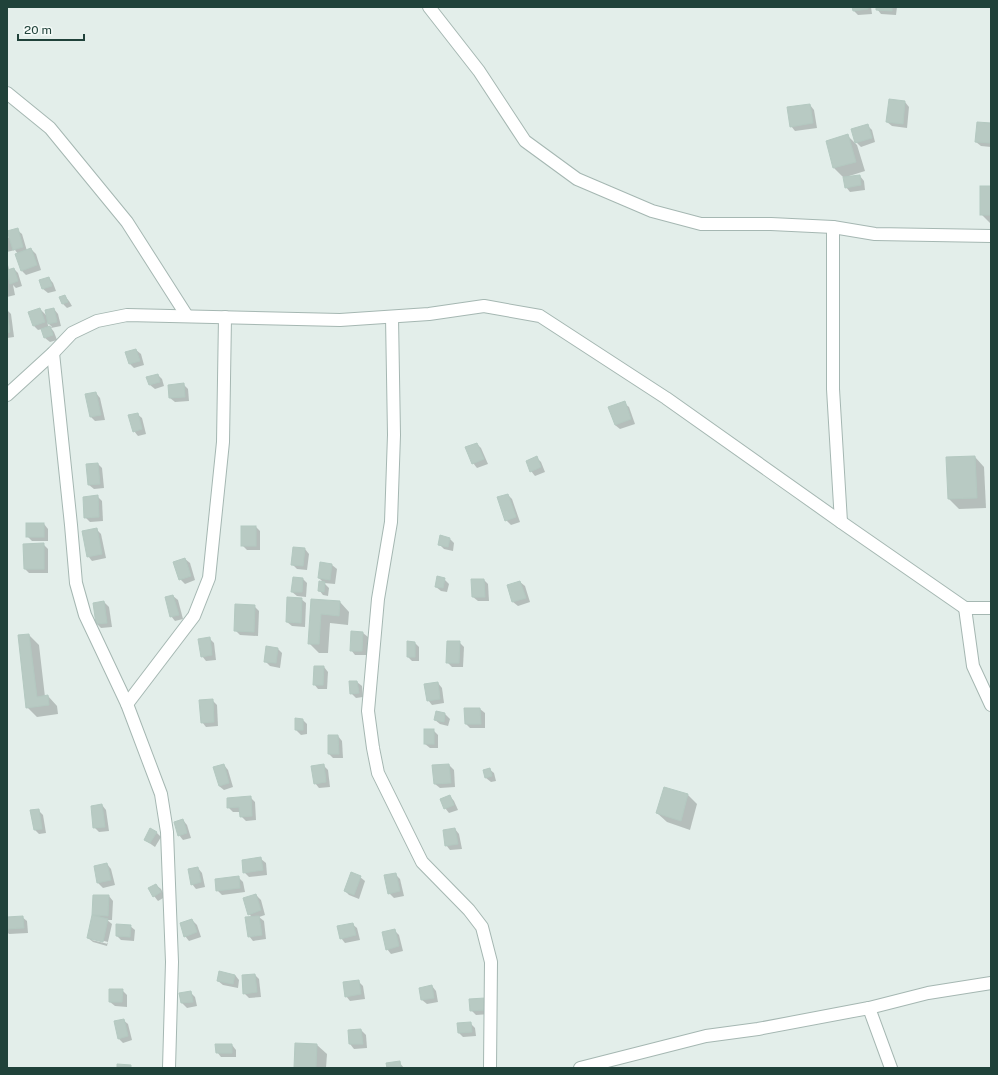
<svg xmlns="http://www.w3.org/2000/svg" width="998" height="1075" font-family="'Public Sans',sans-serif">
<rect width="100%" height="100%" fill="#e3eeea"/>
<g fill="#0003" fill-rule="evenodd">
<polygon points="853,7 871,7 872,14 858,15 854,11"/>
<polygon points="877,7 897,7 896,15 881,14 877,9"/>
<polygon points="905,102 909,107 907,128 892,126 887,122"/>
<polygon points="810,105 814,110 817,128 795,131 791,126"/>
<polygon points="991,124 991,147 981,146 976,142"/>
<polygon points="867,125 872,130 875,142 861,147 856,142"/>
<polygon points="847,135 857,145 865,171 846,177 860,176 864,181 865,190 850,192 846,187 844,178 834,168 827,141"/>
<polygon points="991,187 991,224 981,214"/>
<polygon points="17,230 22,234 27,251 31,249 36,254 41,270 26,275 22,271 16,255 18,254 15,250 7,252 7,236 11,240"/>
<polygon points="7,260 9,270 14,269 18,273 22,286 16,288 13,285 15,295 7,297"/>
<polygon points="49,278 53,283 56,291 48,293 43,289 41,281"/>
<polygon points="65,296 69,301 72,306 67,308 63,304"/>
<path d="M 40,309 L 47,316 L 54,309 L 58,314 L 61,326 L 51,328 L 54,332 L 57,340 L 50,342 L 45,338 L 42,329 L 38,330 L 34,326 ZM 47,322 L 52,327 L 49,328 Z"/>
<polygon points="7,310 11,314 14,337 7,338"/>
<polygon points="136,350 141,354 144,365 134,368 130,364"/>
<polygon points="158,375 162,379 164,386 155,389 150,385"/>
<polygon points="183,384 188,389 189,401 175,402 170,398"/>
<polygon points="96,393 100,398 105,420 95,421 91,417"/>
<polygon points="624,403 629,407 635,424 620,429 615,425"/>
<polygon points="137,414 142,418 146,434 138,436 134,431"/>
<polygon points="477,444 481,448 488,464 477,468 473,463"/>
<polygon points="536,457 541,462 545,472 535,476 531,471"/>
<polygon points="975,457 984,467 986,508 959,509 949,499 947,458"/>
<polygon points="98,464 102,468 104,488 94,489 89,485"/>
<polygon points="508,495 512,499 520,522 511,525 506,520"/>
<polygon points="97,496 102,501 103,521 90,522 85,517"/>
<polygon points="44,524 48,529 48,541 32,541 27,536"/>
<polygon points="256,527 260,531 260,550 247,550 242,545"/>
<polygon points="96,529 101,534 106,558 92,561 88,556"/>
<polygon points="450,539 454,543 453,551 444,549 440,545"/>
<polygon points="43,544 48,549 48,573 29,573 25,569"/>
<polygon points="305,549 309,554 307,570 297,569 292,564"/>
<polygon points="185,559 190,563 195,580 185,584 180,579"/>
<polygon points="321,564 332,565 337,569 335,584 324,583 329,588 328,596 323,595 319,590 324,583 319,578"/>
<polygon points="303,579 307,583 306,597 297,596 292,592"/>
<polygon points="444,579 449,584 447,592 441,591 436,587"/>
<polygon points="484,580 488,584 489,601 478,601 473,597"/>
<polygon points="520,582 525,586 530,602 518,606 513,602"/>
<polygon points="173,596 178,600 183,619 175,621 171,616"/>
<polygon points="301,599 306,603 305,627 292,626 287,622"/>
<polygon points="312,601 340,602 349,612 348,625 330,623 328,653 319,653 309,643"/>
<polygon points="104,602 109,607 112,627 101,628 97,624"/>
<polygon points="254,606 259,611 258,636 240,635 235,630"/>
<polygon points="363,633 368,637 367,655 355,655 351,650"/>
<polygon points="29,635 39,645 45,697 48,696 57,706 58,714 37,717 27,707"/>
<polygon points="210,639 214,643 216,660 206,661 202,656"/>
<polygon points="459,642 464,647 463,667 452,667 447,662"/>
<polygon points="415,643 419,647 419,661 412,661 408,657"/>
<polygon points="277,648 282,653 280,668 270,666 265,661"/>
<polygon points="324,667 328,672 327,689 318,689 314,684"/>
<polygon points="357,682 362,686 363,697 356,698 351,693"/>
<polygon points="438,683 442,688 444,703 432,705 428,700"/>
<polygon points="212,700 217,705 218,726 206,727 202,722"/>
<polygon points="465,709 480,709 485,713 485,728 470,728 466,724"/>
<polygon points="437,713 445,714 450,719 448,726 440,724 435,720"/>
<polygon points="303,720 307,724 307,734 301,735 296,730"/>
<polygon points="433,730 438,735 438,748 430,748 425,744"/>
<polygon points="338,736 342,741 343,758 333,758 329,754"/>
<polygon points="224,765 228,770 233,787 224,790 219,786"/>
<polygon points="449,765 454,770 455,787 440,788 435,784"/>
<polygon points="324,766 328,770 330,787 319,788 315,783"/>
<polygon points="489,769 494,773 496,781 491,782 486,778 484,770"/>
<polygon points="688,795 697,804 690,830 667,822 657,813"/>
<polygon points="450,796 454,801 458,810 449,813 445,808"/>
<polygon points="250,797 255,802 256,820 246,821 241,816 241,812 233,812 228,807"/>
<polygon points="102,805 106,810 109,831 99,832 94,827"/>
<polygon points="38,810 43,815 46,833 39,834 35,830"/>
<polygon points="183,820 187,825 191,838 183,840 179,835"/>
<polygon points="455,829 459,834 462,849 450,850 446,845"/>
<polygon points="156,832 161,837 155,847 145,840"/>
<polygon points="261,859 266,863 267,875 249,877 244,872"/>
<polygon points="107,864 111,869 115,885 103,888 98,883 95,867"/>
<polygon points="198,868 202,873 205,887 196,889 192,884"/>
<polygon points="395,874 400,879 404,896 394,898 389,893"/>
<polygon points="238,877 243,882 245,892 222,895 217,890"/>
<polygon points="360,877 365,881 359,899 349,895 345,891"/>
<polygon points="156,885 161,889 165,897 158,901 154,896"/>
<polygon points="256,895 261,900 265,915 259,917 264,921 266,939 253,941 249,936 253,918 249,914"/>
<path d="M 109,896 L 113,901 L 112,920 L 107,920 L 112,924 L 107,946 L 93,942 L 88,938 L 96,917 L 93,914 ZM 92,938 L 108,942 L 108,944 L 92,940 Z"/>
<polygon points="22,917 27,921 28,933 9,934 7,932 7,918"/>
<polygon points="192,920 197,925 201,937 189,941 185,936"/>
<polygon points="352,924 357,928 360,940 345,943 341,938"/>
<polygon points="130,926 135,930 134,941 121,940 117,936"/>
<polygon points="394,930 399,935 403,951 391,954 387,949"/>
<polygon points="235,975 239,980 238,988 223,985 218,981"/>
<polygon points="255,975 259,979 261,997 249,998 244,993"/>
<polygon points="358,981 363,986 365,999 350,1001 346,996"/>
<polygon points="432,986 436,991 438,1002 427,1004 422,1000"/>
<polygon points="122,990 127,995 127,1007 115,1006 110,1002"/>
<polygon points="190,992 195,997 197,1006 187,1008 182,1003 181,994"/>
<polygon points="484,999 490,1014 476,1015 471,1010"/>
<polygon points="123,1020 128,1024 132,1040 123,1043 118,1038"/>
<polygon points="470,1023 475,1028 476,1036 463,1037 459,1033"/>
<polygon points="361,1030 366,1035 367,1048 354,1049 350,1044"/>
<polygon points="232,1045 236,1050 236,1057 221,1057 217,1052"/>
<polygon points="317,1045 327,1054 326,1068 295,1068"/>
<polygon points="399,1062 404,1068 388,1068"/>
</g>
<g fill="#b8cac3" stroke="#b4c9c1">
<polygon points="852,7 868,7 868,9 853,11"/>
<polygon points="876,7 892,7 892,11 876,10"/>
<polygon points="889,99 905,101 903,124 886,122"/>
<polygon points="810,104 813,123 790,127 787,107"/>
<polygon points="977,122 991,123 991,143 975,142"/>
<polygon points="868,124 872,138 855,143 851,129"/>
<polygon points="848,134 856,162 833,168 826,141"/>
<polygon points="860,175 861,185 845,188 843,177"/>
<rect x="980" y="186" width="11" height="29"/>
<polygon points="18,228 23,247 13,250 7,231"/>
<polygon points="31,248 37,265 21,271 15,254"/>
<polygon points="14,268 18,281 10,284 7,270"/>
<polygon points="49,277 52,286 42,289 39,280"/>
<polygon points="65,295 68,302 62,304 59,297"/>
<polygon points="40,308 45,322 33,326 28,312"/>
<polygon points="54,308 57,322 48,324 45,310"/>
<polygon points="7,310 10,332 7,333"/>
<polygon points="50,326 53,335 44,338 41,329"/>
<polygon points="136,349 140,361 129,364 125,352"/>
<polygon points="158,374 160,382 149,385 146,377"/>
<polygon points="184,383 185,397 169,398 168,385"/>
<polygon points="96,392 101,415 90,417 85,394"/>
<polygon points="625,401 631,419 615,425 608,407"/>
<polygon points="138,413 142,429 133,432 128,415"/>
<polygon points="477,443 484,459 472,464 465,447"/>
<polygon points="537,456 541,467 530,472 526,461"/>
<polygon points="975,456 977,498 948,499 946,457"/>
<polygon points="98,463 100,484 88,485 86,464"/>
<polygon points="508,494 516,517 505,521 497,497"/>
<polygon points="98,495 99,517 84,518 83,497"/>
<rect x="26" y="523" width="18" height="14"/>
<rect x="241" y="526" width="15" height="20"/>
<polygon points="97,528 102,554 87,557 82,531"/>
<polygon points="440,535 450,538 448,547 438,545"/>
<polygon points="44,543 44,569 24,569 23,544"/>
<polygon points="293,547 305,548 303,566 291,565"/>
<polygon points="185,558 191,576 179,580 173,562"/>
<polygon points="320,562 332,564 330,580 318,578"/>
<polygon points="437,576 445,578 443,588 435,587"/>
<polygon points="293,577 303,578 302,592 291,592"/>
<polygon points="471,579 484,579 485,597 472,597"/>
<polygon points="319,581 325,582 324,592 318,591"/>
<polygon points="520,581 526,598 512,602 507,585"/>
<polygon points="173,595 179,615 170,617 165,597"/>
<polygon points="287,597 302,598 301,623 286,622"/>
<polygon points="311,599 340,601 339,616 321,614 319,644 308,644"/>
<polygon points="104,601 107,623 96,624 93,603"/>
<polygon points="235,604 255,605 254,632 234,631"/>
<polygon points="351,631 363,632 362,651 350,651"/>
<polygon points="29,634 37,697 48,695 49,705 26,708 18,635"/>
<polygon points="210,637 212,655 201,657 198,639"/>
<polygon points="407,641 415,642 415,657 407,657"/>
<polygon points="447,641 460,641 459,663 446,663"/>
<polygon points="266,646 278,648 276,663 264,662"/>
<polygon points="314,666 324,666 323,685 313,685"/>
<polygon points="349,681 357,681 359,693 350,694"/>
<polygon points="438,682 440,699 427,701 424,684"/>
<polygon points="213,699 214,722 201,723 199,700"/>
<polygon points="464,708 480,708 481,724 465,724"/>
<polygon points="436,711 445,713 444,722 434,720"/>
<polygon points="295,718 303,719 303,730 295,730"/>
<rect x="424" y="729" width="10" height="15"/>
<polygon points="328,735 338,735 339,754 328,754"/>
<polygon points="224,764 229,783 219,786 213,767"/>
<polygon points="324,764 326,782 314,784 311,766"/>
<polygon points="449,764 451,783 434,784 432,765"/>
<polygon points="490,768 492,776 485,778 483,770"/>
<polygon points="664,787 688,794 681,821 656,813"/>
<polygon points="450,795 454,805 444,809 440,799"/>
<polygon points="251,796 252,816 240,817 239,807 227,808 227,798"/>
<polygon points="102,804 105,827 93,828 91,806"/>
<polygon points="39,809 42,829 34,830 30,810"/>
<polygon points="183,819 187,833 178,836 174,822"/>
<polygon points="150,828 157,832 150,843 144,840"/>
<polygon points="455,828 458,844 445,846 443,830"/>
<polygon points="261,857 263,870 243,873 242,860"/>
<polygon points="107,863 111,880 97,883 94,866"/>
<polygon points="198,867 201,882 191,885 188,869"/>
<polygon points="351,872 361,876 354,895 344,891"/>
<polygon points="396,873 400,891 388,894 384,875"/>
<polygon points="239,876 240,888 216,891 215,879"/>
<polygon points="156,884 161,892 153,897 148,888"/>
<polygon points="256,894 261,910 248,915 243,898"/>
<polygon points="93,895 109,895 108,916 92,915"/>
<polygon points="92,915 108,919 103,942 87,938"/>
<polygon points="23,916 24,928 7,929 7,917"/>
<polygon points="259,916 262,935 248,937 245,917"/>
<polygon points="192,919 197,932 184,937 180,923"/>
<polygon points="353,923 356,935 340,939 337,926"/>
<polygon points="116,924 131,925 130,937 116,936"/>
<polygon points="395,929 399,946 386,950 382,932"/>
<polygon points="219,971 235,975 233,984 217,981"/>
<polygon points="255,974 257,992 243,994 242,975"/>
<polygon points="359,980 361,994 345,997 343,982"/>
<polygon points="432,985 434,998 421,1000 419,988"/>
<polygon points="109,989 123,989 122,1002 109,1002"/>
<polygon points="191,991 193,1002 181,1003 179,993"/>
<polygon points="485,998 486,1010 470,1011 469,999"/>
<polygon points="124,1019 128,1036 118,1039 114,1021"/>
<polygon points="471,1022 472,1032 458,1033 457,1023"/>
<polygon points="361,1029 363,1044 349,1044 348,1030"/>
<polygon points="295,1043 317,1044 316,1068 294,1068"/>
<polygon points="215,1044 232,1044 232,1053 216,1053"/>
<polygon points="400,1061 401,1068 387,1068 386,1063"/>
<polygon points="117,1064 131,1065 131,1068 117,1068"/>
</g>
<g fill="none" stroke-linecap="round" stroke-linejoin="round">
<g stroke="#a5b7b2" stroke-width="14">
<g id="minor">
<polyline points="429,7 479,71 525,141 577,179 652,211 701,224 771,224 833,227 875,234 991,236"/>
<polyline points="7,93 50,128 127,222 187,316"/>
<polyline points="833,227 833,389 841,522"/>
<polyline points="392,317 394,435 391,522 378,599 368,711 373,748 378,773 422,862 469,910 482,927 491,962 490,1068"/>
<polyline points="53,353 71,525 76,583 85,615 127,704 161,794 167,832 172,962 169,1068"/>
<polyline points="7,395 53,353 72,333 97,321 127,315 340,320 429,314 484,306 540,316 666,398 841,522 965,608 991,608"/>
<polyline points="965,608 973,666 991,705"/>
<polyline points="127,704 194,616 209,578 223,442 225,317"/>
<polyline points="869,1008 891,1068"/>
<polyline points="580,1068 706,1036 758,1029 869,1008 928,993 991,983"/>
</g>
</g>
<use href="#minor" stroke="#fff" stroke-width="12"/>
</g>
<rect width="998" height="1075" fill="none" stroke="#20423a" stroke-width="16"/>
<path d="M18 34v6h66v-6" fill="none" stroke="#20423a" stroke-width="2"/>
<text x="24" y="34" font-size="12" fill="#20423a" stroke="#f4faf7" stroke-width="3" paint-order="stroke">20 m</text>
</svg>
